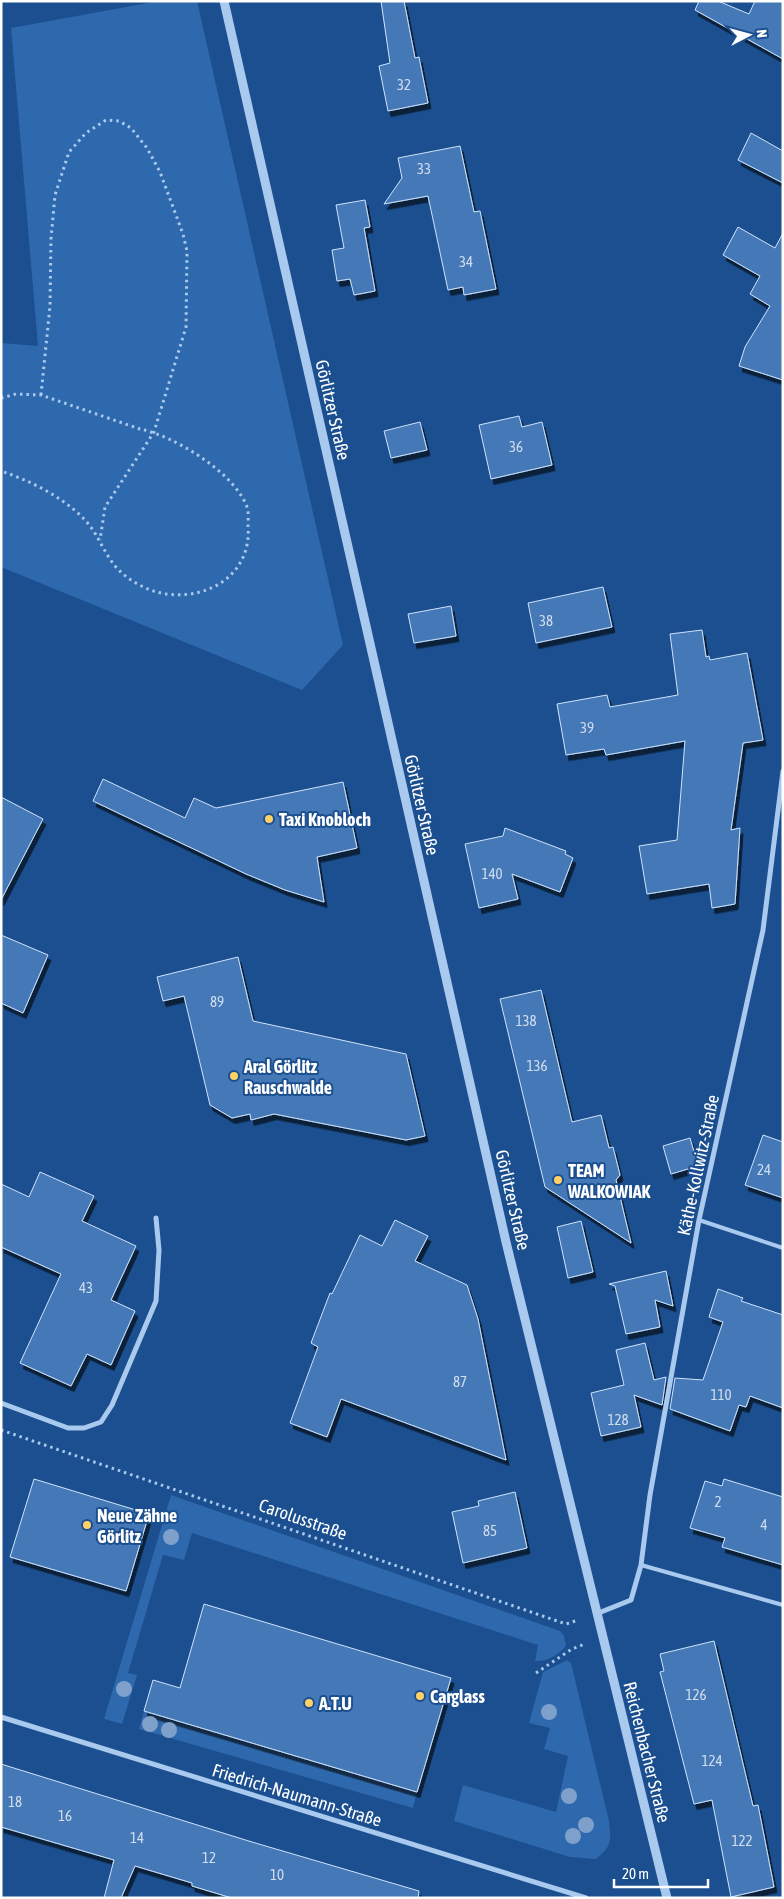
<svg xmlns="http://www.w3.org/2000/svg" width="784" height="1899" font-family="'Asap Condensed',sans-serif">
<defs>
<filter id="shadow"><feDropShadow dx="3" dy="5.5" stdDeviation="0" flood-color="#0009"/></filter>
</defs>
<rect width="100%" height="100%" fill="#1b4f8f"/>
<g fill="#2e69ad">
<polygon points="159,1 197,1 343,645 302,690 1,567 1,343 38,346 11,28"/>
<path d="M 171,1495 L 560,1631 L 564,1636 L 566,1646 C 558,1655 547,1662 535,1661 L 538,1645 L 192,1533 L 184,1560 L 163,1555 L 128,1673 L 137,1675 L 122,1724 L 104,1719 Z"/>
<path d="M 567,1660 L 571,1663 L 609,1821 C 611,1841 612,1847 596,1859 L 570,1857 L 454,1821 L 463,1785 L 556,1812 L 568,1756 L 544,1749 L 550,1728 L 529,1723 L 543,1672 Z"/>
<polygon points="144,1711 417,1792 413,1808 139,1729"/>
</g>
<g fill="#4478b7" stroke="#cfe3fa" filter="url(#shadow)">
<polygon points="381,1 404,1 415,58 419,57 428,103 388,111 379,66 390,63"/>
<polygon points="699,1 718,1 749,14 755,1 783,1 783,59 695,10"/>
<polygon points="751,133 783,151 783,183 738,160"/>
<polygon points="460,146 474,212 480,211 496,289 464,295 463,287 448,290 428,196 384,204 402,178 398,158"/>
<polygon points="365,200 370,227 364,228 375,291 354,295 350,279 337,281 332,250 344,248 336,205"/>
<polygon points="738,227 775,248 783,233 783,380 739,366 745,347 770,306 750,294 760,276 723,255"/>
<polygon points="519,416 522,427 542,422 552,465 491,479 479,425"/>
<polygon points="420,422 427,450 391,458 384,431"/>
<polygon points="603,587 612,627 536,643 528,603"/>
<polygon points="451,606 456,636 414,643 408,614"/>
<polygon points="702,630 706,657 709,656 710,660 747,653 763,740 743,743 731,830 740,828 735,904 712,908 709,884 647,894 639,846 677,840 685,741 606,755 604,749 566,755 557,704 607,695 610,707 678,695 670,634"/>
<polygon points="103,779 185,818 194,798 216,808 343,782 357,848 317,857 324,902 285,890 246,874 93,801"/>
<polygon points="1,797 43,819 1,900"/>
<polygon points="505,828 566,851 565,854 573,858 560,892 512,874 518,899 479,908 465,844 503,836"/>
<polygon points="1,935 48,955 23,1013 1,1003"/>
<polygon points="238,957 253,1021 406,1054 425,1136 406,1140 274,1114 251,1120 250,1114 232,1118 210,1105 184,996 163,1001 157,977"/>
<polygon points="541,990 572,1122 601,1115 609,1148 613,1147 620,1175 616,1180 631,1243 545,1187 500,999"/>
<polygon points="763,1135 783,1142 783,1198 745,1185"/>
<polygon points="690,1138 698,1166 671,1174 663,1146"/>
<polygon points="40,1172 94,1196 82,1221 136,1246 111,1300 135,1311 111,1365 87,1354 71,1386 20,1363 61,1274 1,1247 1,1184 29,1197"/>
<polygon points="395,1220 428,1236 415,1261 467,1285 478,1319 506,1460 341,1399 327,1437 290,1423 318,1347 311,1343 330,1293 332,1294 360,1235 382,1246"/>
<polygon points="581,1221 593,1272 568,1278 557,1227"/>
<polygon points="666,1271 673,1306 655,1300 660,1327 626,1334 615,1286 609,1284"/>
<polygon points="718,1289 743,1298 741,1301 783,1315 783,1408 750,1396 746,1407 739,1405 730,1431 670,1409 675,1378 703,1380 723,1322 709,1317"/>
<polygon points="645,1343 654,1380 666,1377 662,1405 634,1395 641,1427 601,1436 591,1393 624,1385 616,1350"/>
<polygon points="34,1479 149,1514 126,1591 10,1557"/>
<polygon points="724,1479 783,1497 783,1565 722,1547 725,1538 690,1528 705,1481 722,1486"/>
<polygon points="515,1492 527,1548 463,1563 452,1512 479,1506 478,1501"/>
<polygon points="204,1604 451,1678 417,1792 144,1711 153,1680 180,1688"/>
<polygon points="714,1641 753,1806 758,1805 774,1887 731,1897 712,1800 694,1804 660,1672 664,1671 660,1654"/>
<polygon points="1,1764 252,1842 419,1891 418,1898 232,1898 192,1886 192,1883 135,1866 121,1898 104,1898 114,1860 1,1827"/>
</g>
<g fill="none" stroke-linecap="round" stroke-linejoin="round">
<g stroke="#a9c9ee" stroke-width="3" stroke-dasharray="2.5 4" stroke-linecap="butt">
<polyline points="41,395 50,306 51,239 55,195 69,152 86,133 106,120 119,121 131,128 147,148 160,172 183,234 187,251 186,327 154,432 105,507 100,540"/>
<path d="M 1,398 L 16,394 L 41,395 L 140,429 C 174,436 234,472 247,507 C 249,512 248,520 248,526 C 252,573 210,600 166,594 C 146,591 123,578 112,562 C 102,548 97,533 85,520 C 63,497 31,481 1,471"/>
<polyline points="1,1430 566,1624 578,1620"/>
<polyline points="536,1673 572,1649 585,1644"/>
</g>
<g stroke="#a9c9ee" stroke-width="4">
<polyline points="699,1220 783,1248"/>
<polyline points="641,1565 783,1605"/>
</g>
<g stroke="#a9c9ee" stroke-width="5">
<polyline points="1,1403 68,1428 84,1428 101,1422 112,1405 156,1301 159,1250 156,1218"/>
<polyline points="596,1614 631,1600 641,1565 650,1495 699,1220 763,930 783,771"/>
<polyline points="1,1717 586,1898"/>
</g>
<polyline stroke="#a9c9ee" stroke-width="9" points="224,1 506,1242 667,1898"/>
</g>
<g fill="#7ea0ca">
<circle cx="171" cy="1537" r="8"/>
<circle cx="124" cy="1689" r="8"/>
<circle cx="549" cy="1712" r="8"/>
<circle cx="150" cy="1724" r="8"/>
<circle cx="169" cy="1730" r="8"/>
<circle cx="569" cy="1796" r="8"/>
<circle cx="586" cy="1825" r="8"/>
<circle cx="573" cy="1836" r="8"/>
</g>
<g fill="#ffd166" stroke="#1b4f8f" stroke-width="2">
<circle cx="269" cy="819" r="5"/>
<circle cx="234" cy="1076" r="5"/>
<circle cx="558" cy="1180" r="5"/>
<circle cx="87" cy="1525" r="5"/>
<circle cx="420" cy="1696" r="5"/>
<circle cx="309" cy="1703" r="5"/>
</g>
<g text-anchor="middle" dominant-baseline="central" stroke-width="4" stroke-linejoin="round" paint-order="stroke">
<g font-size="15" fill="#d0dded">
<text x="404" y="84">32</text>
<text x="424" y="168">33</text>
<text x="466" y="261">34</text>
<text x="516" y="446">36</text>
<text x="546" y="620">38</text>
<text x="587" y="727">39</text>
<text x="492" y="873">140</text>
<text x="217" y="1001">89</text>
<text x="526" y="1020">138</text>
<text x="537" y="1065">136</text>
<text x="764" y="1169">24</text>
<text x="86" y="1287">43</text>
<text x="460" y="1381">87</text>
<text x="721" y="1394">110</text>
<text x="618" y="1419">128</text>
<text x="718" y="1501">2</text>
<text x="764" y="1524">4</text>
<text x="490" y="1530">85</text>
<text x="696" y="1694">126</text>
<text x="712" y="1760">124</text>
<text x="15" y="1801">18</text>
<text x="65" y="1815">16</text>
<text x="137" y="1837">14</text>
<text x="742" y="1840">122</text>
<text x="209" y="1857">12</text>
<text x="277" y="1874">10</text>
</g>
<g font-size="18" fill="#fff" stroke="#1b4f8f">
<text transform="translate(333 410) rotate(77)">Görlitzer Straße</text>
<text transform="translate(422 805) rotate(77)">Görlitzer Straße</text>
<text transform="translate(698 1165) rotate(-78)">Käthe-Kollwitz-Straße</text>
<text transform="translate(513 1200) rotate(77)">Görlitzer Straße</text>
<text transform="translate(303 1519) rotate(19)">Carolusstraße</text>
<text transform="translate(647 1752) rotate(76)">Reichenbacher Straße</text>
<text transform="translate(297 1795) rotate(17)">Friedrich-Naumann-Straße</text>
</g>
<g font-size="18" font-weight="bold" fill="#fff" stroke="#1b4f8f" text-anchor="start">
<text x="279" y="819">Taxi Knobloch</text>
<text x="244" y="1066">Aral Görlitz<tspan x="244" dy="21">Rauschwalde</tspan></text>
<text x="568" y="1170">TEAM<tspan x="568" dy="21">WALKOWIAK</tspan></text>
<text x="97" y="1515">Neue Zähne<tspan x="97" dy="21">Görlitz</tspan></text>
<text x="430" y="1696">Carglass</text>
<text x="319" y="1703">A.T.U</text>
</g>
</g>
<rect width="784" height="1899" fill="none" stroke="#ffffff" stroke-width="5"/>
<g transform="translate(749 35) rotate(84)" stroke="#1b4f8f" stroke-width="4" paint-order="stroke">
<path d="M0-4L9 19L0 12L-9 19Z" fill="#ffffff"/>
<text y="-8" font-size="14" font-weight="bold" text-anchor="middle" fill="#ffffff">N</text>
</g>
<path d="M614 1879v8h94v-8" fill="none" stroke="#ffffff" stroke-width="2.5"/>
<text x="622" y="1879" font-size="15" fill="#ffffff" stroke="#1b4f8f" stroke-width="4" paint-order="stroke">20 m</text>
</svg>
